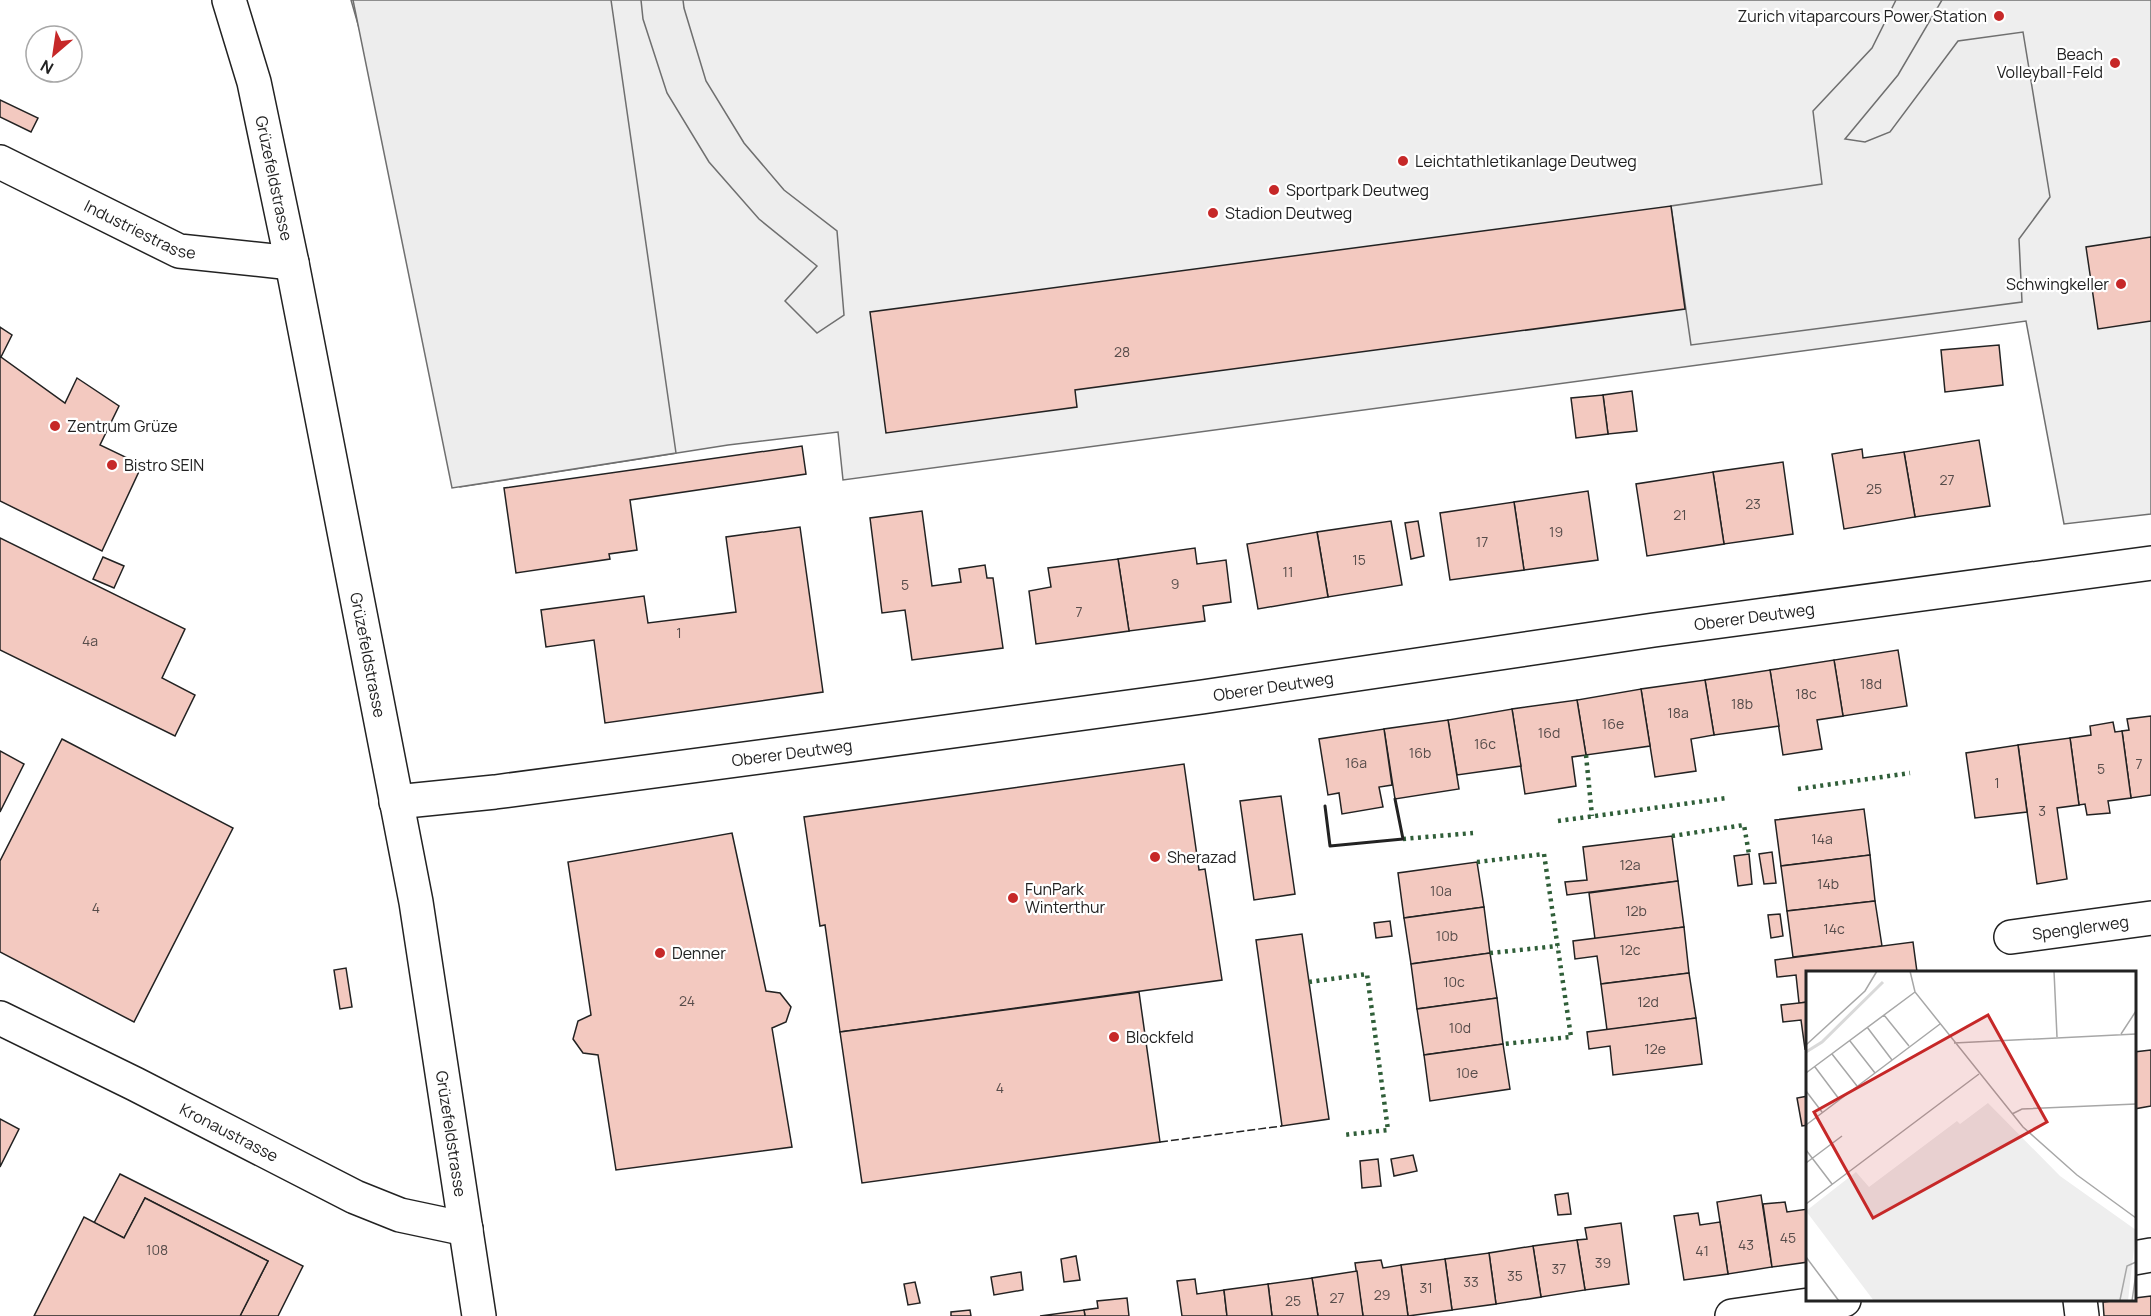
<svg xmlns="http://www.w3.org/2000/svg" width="2151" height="1316" font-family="Manrope,sans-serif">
<rect width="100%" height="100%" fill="#fff"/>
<polygon fill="#eee" stroke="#6f6f6f" stroke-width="1.5" points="351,0 2151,0 2151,514 2064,524 2026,321 843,480 838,432 728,445 460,487 368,59"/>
<g fill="#ededed" stroke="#6f6f6f" stroke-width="1.5">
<polygon points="353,0 611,0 676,453 452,488"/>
<polygon points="641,0 683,0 684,8 706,81 744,143 784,190 837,231 844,315 817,333 785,301 817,266 759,219 709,162 667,93 643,19"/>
<polygon points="1896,0 1942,0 1898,75 1845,139 1865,142 1890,132 1958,41 2023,32 2050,197 2019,239 2022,302 1691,345 1671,206 1822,184 1813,111 1872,48"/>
</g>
<g fill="#f3c9c0" stroke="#222" stroke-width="1.5">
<polygon points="0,100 38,118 31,132 0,117"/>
<polygon points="1671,206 1685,309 1075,390 1077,407 886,433 870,312"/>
<polygon points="2151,237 2151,321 2098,329 2086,247"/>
<polygon points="0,327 12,335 1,357 65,403 77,378 119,406 100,445 142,465 102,551 0,501"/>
<polygon points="1999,345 2003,385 1945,392 1941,350"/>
<polygon points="1632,391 1637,431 1608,434 1603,395"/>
<polygon points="1603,395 1608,434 1576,438 1571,398"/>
<polygon points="1979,440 1990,506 1915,517 1904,452"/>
<polygon points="802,446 806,474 630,500 637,550 609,554 610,559 516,573 504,488"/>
<polygon points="1862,449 1863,458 1904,452 1915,517 1844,529 1832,454"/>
<polygon points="1783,462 1793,534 1724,544 1713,472"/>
<polygon points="1713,472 1724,544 1647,556 1636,484"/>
<polygon points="1588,491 1598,560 1524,570 1514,502"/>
<polygon points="1514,502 1524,570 1450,580 1440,513"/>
<polygon points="922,511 932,586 961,582 959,569 985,565 987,578 993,578 1003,648 912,660 905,610 882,613 870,518"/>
<polygon points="1391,521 1402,585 1328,597 1317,532"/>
<polygon points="1418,521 1424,556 1411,559 1405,523"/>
<polygon points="800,527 823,692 605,723 594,640 546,647 541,610 644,596 648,623 736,612 726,537"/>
<polygon points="1317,532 1328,597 1258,609 1247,544"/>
<polygon points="0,538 185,629 162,678 195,695 175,736 0,650"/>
<polygon points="1195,548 1197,564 1226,560 1231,602 1203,606 1205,621 1129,631 1118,559"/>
<polygon points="103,557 124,566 114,588 93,579"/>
<polygon points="1118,559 1129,631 1036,644 1029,591 1051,587 1048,568"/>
<polygon points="1898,650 1907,706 1843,716 1834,660"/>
<polygon points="1834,660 1843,716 1817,720 1822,749 1783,755 1770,670"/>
<polygon points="1770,670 1779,726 1714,735 1705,680"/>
<polygon points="1705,680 1714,735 1691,739 1696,771 1655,777 1641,689"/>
<polygon points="1641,689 1650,746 1586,755 1577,700"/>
<polygon points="1577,700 1586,755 1572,757 1576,786 1525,794 1512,709"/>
<polygon points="1512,709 1521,766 1457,775 1448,720"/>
<polygon points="2151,716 2151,795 2131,798 2122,731 2129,730 2127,719"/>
<polygon points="1448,720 1459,789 1395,799 1384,729"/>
<polygon points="2113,722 2115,732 2122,731 2131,798 2108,801 2110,813 2087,815 2085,804 2079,805 2070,738 2091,735 2090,726"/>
<polygon points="1384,729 1392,785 1379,787 1383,807 1342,814 1339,793 1328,795 1319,739"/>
<polygon points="2070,738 2079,805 2057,808 2067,879 2037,884 2018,745"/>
<polygon points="62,739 233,828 134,1022 0,952 0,861"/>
<polygon points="2018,745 2027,812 1975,818 1966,753"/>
<polygon points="0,751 24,764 0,812"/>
<polygon points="1184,764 1199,870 1205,869 1222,980 840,1032 825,925 820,926 804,817"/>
<polygon points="1281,796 1295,894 1254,900 1240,801"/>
<polygon points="1864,809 1870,855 1781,866 1775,820"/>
<polygon points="732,833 766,991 780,993 791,1007 786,1022 772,1028 792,1147 616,1170 598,1055 583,1053 573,1039 578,1021 591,1015 568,862"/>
<polygon points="1672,836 1678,881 1567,895 1565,882 1587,880 1583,847"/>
<polygon points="1772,852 1776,883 1764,884 1759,854"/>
<polygon points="1749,854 1752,884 1738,886 1734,856"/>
<polygon points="1870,855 1875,901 1787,911 1781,866"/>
<polygon points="1477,862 1484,907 1404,918 1398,873"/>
<polygon points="1678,881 1684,927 1595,939 1589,893"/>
<polygon points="1875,901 1882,946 1793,957 1787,911"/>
<polygon points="1484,907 1490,953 1411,964 1404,918"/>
<polygon points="1780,914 1783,936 1771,938 1768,915"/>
<polygon points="1390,921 1392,936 1376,938 1374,923"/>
<polygon points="1684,927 1689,973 1601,984 1597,956 1575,959 1573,941"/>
<polygon points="1302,934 1329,1119 1282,1126 1256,940"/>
<polygon points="1913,942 1917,972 1808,972 1808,1002 1799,1003 1796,975 1777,977 1775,960"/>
<polygon points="1490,953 1497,998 1417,1009 1411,964"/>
<polygon points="346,968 352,1007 340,1009 334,970"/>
<polygon points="1689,973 1696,1018 1607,1030 1601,984"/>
<polygon points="1139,992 1160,1142 862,1183 840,1032"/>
<polygon points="1497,998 1503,1044 1424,1055 1417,1009"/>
<polygon points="1808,1002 1808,1048 1805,1049 1801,1020 1783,1022 1781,1005"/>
<polygon points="1696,1018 1702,1064 1613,1075 1610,1046 1589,1049 1587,1032"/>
<polygon points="1503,1044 1510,1089 1430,1101 1424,1055"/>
<polygon points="2151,1050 2151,1106 2134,1109 2134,1052"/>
<polygon points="1808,1096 1808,1125 1802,1126 1797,1098"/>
<polygon points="0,1119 19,1129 0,1167"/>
<polygon points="1413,1155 1417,1171 1394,1176 1391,1159"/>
<polygon points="1378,1159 1381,1186 1362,1188 1360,1161"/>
<polygon points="120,1174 303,1266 278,1316 240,1316 268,1261 145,1198 124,1238 94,1223"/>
<polygon points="1568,1193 1571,1214 1558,1215 1555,1195"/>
<polygon points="1761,1195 1772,1267 1728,1274 1717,1202"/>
<polygon points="145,1198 268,1261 240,1316 34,1316 84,1217 124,1238"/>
<polygon points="1785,1202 1787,1212 1808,1209 1808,1262 1772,1267 1763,1204"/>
<polygon points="1698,1213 1700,1225 1720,1222 1728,1274 1684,1280 1674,1216"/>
<polygon points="1621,1223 1629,1284 1585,1290 1577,1240 1587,1239 1585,1228"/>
<polygon points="1577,1240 1585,1290 1541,1297 1533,1246"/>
<polygon points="1533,1246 1541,1297 1496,1304 1489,1253"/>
<polygon points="1489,1253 1496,1304 1452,1310 1445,1259"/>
<polygon points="1076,1256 1080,1280 1064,1282 1061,1259"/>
<polygon points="1445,1259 1452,1310 1408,1316 1401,1265"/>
<polygon points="1381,1260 1383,1268 1401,1265 1408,1316 1363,1316 1355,1263"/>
<polygon points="1357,1271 1363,1316 1318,1316 1312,1278"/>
<polygon points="1021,1272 1023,1290 994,1295 991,1277"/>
<polygon points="1312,1278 1318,1316 1272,1316 1268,1284"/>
<polygon points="1195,1279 1197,1294 1224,1290 1227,1316 1182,1316 1177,1281"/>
<polygon points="915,1282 920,1303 908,1305 904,1284"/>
<polygon points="1268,1284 1272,1316 1227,1316 1224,1290"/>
<polygon points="2151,1296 2151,1316 2104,1316 2103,1302"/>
<polygon points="1127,1298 1129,1316 1085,1316 1084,1310 1098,1308 1097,1301"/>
<polygon points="970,1310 971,1316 951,1316 951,1312"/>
<polygon points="1084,1310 1085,1316 1040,1316"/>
</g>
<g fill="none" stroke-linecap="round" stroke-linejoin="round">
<g stroke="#222" stroke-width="36">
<g id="minor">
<path id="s1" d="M 0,162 L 179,251 L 292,263"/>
<path id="s2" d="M 396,802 L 495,792 L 835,747 L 1202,697 L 1654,630 L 2151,563"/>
<path id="s3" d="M 2011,937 L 2151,918"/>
<path id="s4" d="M 0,1018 L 135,1084 L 355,1197 L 400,1215 L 466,1229"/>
<polyline points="2134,1258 2151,1255"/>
<polyline points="2080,1300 2082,1316"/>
<polyline points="1732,1316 1844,1300"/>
</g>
</g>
<g stroke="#222" stroke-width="36">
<g id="major">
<path id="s5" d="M 229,0 L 254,82 L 292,263 L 416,902 L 479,1316"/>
</g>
</g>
<use href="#minor" stroke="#fff" stroke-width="33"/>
<use href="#major" stroke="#fff" stroke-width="33"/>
<g stroke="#2f5e38" stroke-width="4.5" stroke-dasharray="3 4.5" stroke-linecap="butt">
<polyline points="1586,755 1592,816"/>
<polyline points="1798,789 1910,773"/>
<polyline points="1558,821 1727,798"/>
<polyline points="1672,836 1744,825 1749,854"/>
<polyline points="1403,839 1473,833"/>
<polyline points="1477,862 1544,854 1571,1037 1503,1044"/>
<polyline points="1490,953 1558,946"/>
<polyline points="1309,982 1367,974 1388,1130 1343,1135"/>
</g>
<polyline stroke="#222" stroke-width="1.5" stroke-dasharray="8 3" stroke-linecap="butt" points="1160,1142 1282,1126"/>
<polyline stroke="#222" stroke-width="3" points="1325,806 1330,846 1403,839 1395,799"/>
</g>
<g fill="#c62828" stroke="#fff" stroke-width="2">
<circle cx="1999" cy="16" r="6"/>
<circle cx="2115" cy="63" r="6"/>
<circle cx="1403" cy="161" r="6"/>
<circle cx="1274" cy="190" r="6"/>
<circle cx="1213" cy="213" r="6"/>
<circle cx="2121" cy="284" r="6"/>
<circle cx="55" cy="426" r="6"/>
<circle cx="112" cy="465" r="6"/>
<circle cx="1155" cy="857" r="6"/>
<circle cx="1013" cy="898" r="6"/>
<circle cx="660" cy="953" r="6"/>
<circle cx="1114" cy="1037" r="6"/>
</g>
<g text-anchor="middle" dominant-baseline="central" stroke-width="4.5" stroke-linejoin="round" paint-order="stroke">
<g font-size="14" fill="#564c4a">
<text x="1122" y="351">28</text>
<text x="1947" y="479">27</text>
<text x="1874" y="488">25</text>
<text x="1753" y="503">23</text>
<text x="1680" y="514">21</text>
<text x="1556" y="531">19</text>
<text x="1482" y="541">17</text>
<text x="1359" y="559">15</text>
<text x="1288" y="571">11</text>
<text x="1175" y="583">9</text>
<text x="905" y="584">5</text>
<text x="1079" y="611">7</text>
<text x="679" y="632">1</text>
<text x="90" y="640">4a</text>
<text x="1871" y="683">18d</text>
<text x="1806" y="693">18c</text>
<text x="1742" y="703">18b</text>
<text x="1678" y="712">18a</text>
<text x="1613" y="723">16e</text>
<text x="1549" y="732">16d</text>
<text x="1485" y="743">16c</text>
<text x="1420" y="752">16b</text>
<text x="1356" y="762">16a</text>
<text x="2139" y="763">7</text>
<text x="2101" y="768">5</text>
<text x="1997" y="782">1</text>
<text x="2042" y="810">3</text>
<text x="1822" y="838">14a</text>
<text x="1630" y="864">12a</text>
<text x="1828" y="883">14b</text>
<text x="1441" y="890">10a</text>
<text x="96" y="907">4</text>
<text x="1636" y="910">12b</text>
<text x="1834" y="928">14c</text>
<text x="1447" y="935">10b</text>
<text x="1630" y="949">12c</text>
<text x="1454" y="981">10c</text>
<text x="687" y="1000">24</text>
<text x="1648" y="1001">12d</text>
<text x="1460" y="1027">10d</text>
<text x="1655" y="1048">12e</text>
<text x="1467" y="1072">10e</text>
<text x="1000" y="1087">4</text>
<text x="1788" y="1237">45</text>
<text x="1746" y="1244">43</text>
<text x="157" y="1249">108</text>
<text x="1702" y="1250">41</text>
<text x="1603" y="1262">39</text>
<text x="1559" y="1268">37</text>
<text x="1515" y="1275">35</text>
<text x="1471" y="1281">33</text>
<text x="1426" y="1287">31</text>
<text x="1382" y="1294">29</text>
<text x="1337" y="1297">27</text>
<text x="1293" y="1300">25</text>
</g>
<g font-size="16" fill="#222" stroke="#fff" text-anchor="start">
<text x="1987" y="16" text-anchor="end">Zurich vitaparcours Power Station</text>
<text x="2103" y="54" text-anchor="end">Beach<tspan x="2103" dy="18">Volleyball-Feld</tspan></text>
<text x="1415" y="161">Leichtathletikanlage Deutweg</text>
<text x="1286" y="190">Sportpark Deutweg</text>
<text x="1225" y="213">Stadion Deutweg</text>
<text x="2109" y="284" text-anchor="end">Schwingkeller</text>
<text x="67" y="426">Zentrum Grüze</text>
<text x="124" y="465">Bistro SEIN</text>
<text x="1167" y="857">Sherazad</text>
<text x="1025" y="889">FunPark<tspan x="1025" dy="18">Winterthur</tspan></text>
<text x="672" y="953">Denner</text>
<text x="1126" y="1037">Blockfeld</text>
</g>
<g font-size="16" fill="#222" stroke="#fff">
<text stroke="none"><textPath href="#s5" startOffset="184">Grüzefeldstrasse</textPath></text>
<text stroke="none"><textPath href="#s1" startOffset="156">Industriestrasse</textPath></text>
<text stroke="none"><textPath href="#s2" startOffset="1371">Oberer Deutweg</textPath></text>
<text stroke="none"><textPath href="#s5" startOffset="670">Grüzefeldstrasse</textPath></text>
<text stroke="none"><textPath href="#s2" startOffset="885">Oberer Deutweg</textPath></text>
<text stroke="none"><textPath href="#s2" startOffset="399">Oberer Deutweg</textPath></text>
<text stroke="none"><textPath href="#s3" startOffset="70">Spenglerweg</textPath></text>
<text stroke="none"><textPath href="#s4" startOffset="256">Kronaustrasse</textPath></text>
<text stroke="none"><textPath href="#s5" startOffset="1156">Grüzefeldstrasse</textPath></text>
</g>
</g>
<g transform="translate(1806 971)">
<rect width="330" height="330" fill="#fff"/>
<path d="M 182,132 L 254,205 L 330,259 L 322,330 L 68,330 L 0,240 L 50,201 L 63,216 L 151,150 L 154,153 Z" fill="#eee"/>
<path fill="none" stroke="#d9d9d9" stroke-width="3" d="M 0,81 L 16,71 L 77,11"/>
<path fill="none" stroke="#a7a7a7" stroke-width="1.5" d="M 46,0 L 105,0M 104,0 L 109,21 L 217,156 L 271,204 L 330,247M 248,0 L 251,66M 78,44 L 103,75M 61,56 L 86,89M 315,63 L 330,40M 44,70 L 69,102M 148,72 L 330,63M 0,74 L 59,20 L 71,0M 26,83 L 51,115M 9,96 L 33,128M 0,102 L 109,21M 0,120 L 16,141M 206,143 L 216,138 L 330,133M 0,154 L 134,53M 0,179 L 26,213M 0,192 L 36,165M 0,233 L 173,103M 0,286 L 33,330M 314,329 L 321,295 L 330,291M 326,330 L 330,302"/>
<path fill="#c62828" fill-opacity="0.15" stroke="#c62828" stroke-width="3" d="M 182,44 L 241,151 L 67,247 L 8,141 Z"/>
<rect width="330" height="330" fill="none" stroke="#222" stroke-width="3"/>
</g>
<g transform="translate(54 54) rotate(209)"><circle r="28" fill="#ffffff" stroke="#a7a7a7" stroke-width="1.5"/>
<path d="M0-4.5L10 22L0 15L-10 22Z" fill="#c62828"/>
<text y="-9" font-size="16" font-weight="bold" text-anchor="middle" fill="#222222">N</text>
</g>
</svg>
